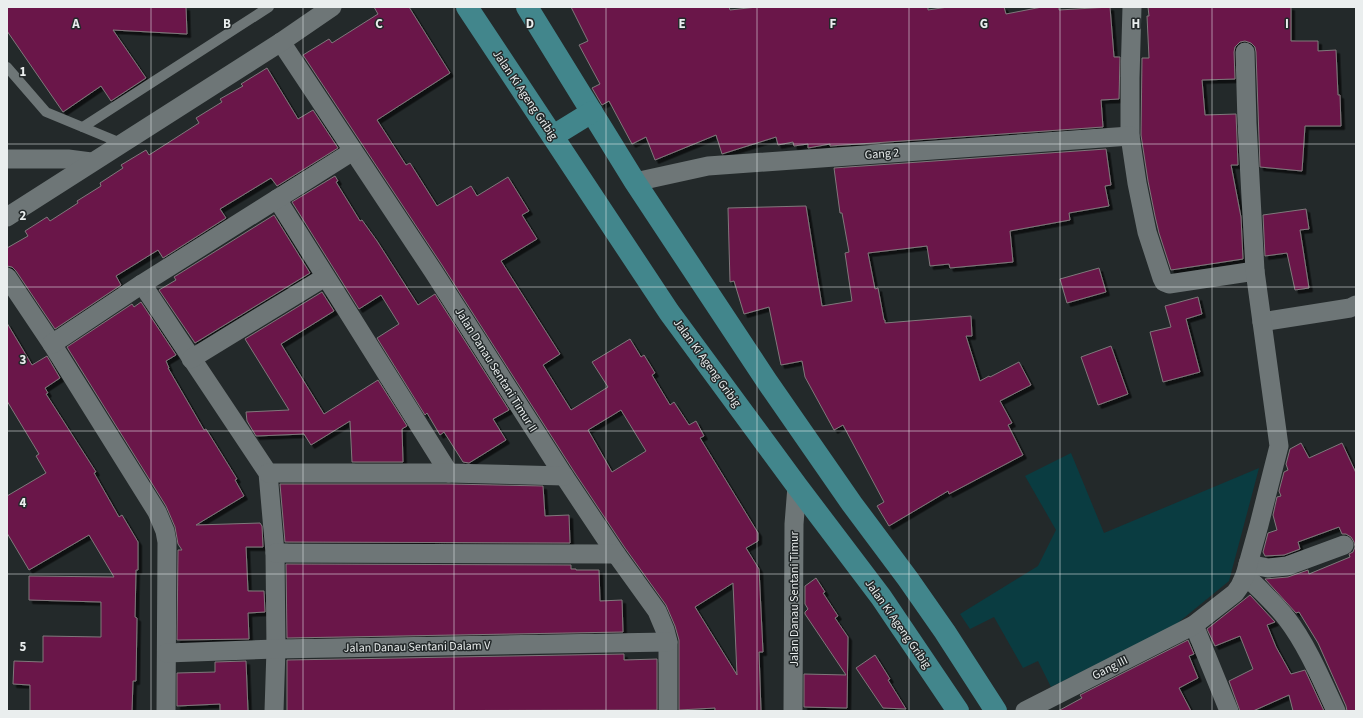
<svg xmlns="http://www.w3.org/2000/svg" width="1363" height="718" font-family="'Source Sans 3',sans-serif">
<defs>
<filter id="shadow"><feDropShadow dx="3.5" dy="3.5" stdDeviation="0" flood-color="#0009"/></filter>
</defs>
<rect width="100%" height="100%" fill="#23292a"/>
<polygon fill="#0a3c41" points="1071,453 1104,533 1259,468 1229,581 1174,626 1051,687 1038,661 1023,668 994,617 970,629 960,614 1038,566 1056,530 1025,476"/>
<g fill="#6b1649" stroke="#7f787b" fill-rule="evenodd" filter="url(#shadow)">
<polygon points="7,7 186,7 187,34 113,30 146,78 111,101 101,86 63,112 7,31"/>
<path d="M 374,7 L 409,7 L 450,73 L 377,120 L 406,165 L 410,163 L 437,206 L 471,186 L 477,196 L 508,177 L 529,211 L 522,215 L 537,239 L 501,261 L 560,354 L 543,365 L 571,410 L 608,387 L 592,362 L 630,339 L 641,357 L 644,355 L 655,373 L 652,375 L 670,405 L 674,402 L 689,425 L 696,421 L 704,436 L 700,438 L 758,533 L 758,541 L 746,548 L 759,569 L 763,652 L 759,652 L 761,711 L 715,711 L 715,708 L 679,710 L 679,640 L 675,626 L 666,605 L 625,548 L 573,470 L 442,265 L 303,55 L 329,39 L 332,43 L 378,14 ZM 621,410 L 646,451 L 612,472 L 588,430 ZM 733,583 L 737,675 L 695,607 Z"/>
<polygon points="571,7 729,7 730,10 757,7 928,7 928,10 948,7 1004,7 1006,14 1042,7 1059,7 1059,10 1110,7 1114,57 1120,57 1119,99 1101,100 1103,127 830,146 830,144 808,148 808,144 794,146 793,142 778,145 776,137 722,154 716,135 655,160 646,137 632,144 609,101 602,105 592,88 600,84 579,45 588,41"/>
<polygon points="1148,7 1291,7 1291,41 1318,41 1318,51 1336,50 1338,95 1340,95 1341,126 1305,126 1302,171 1260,167 1256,52 1255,47 1251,43 1245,41 1240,42 1235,47 1234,52 1235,79 1202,80 1205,115 1236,114 1238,165 1231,165 1241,217 1243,259 1171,270 1159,233 1155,216 1148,181 1141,135 1142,58 1149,58 1147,16 1149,16"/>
<polygon points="267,68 298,119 313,110 338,148 277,186 271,178 220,209 226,218 163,258 158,250 116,276 121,285 55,329 16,271 12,267 7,266 7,248 28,236 25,231 47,217 50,221 78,203 77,201 101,186 100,183 123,168 121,165 146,150 149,155 199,123 196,118 222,102 220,99 243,86 241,84"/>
<polygon points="1106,149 1111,185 1105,186 1109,206 1069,213 1070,220 1010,231 1013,262 950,268 949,264 930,266 927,246 868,253 875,289 878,288 884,320 885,320 885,323 971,316 972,336 966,336 980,381 989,376 990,377 1019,362 1031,385 1000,401 1012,423 1008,425 1023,455 949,494 948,491 889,526 877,506 884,502 843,425 834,430 805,377 802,361 781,365 769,307 744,314 734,281 730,282 728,208 806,206 822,306 852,301 845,253 849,252 842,213 840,213 834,168"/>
<polygon points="335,176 338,181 336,182 360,221 362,220 377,241 418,305 435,294 509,410 493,419 506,440 469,463 463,462 444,432 440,435 427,413 425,415 377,338 399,324 381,295 359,309 292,202"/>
<polygon points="1306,209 1309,229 1300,230 1309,288 1295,290 1287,253 1265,256 1263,215"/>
<polygon points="274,215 310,273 195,343 159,290 176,280 174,277"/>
<polygon points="1099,268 1106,292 1067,303 1060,279"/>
<polygon points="322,292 334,311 281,344 324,414 378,380 407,426 402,429 403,462 352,462 350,421 311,445 304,434 256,436 247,421 246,412 289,410 245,339"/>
<polygon points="1198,297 1202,314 1186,319 1200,372 1163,382 1150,332 1171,327 1165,306"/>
<polygon points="141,302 176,355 166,361 169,368 168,368 204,430 206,429 237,479 235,480 244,496 196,525 260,523 262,526 263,547 246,547 248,591 264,591 265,612 248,613 249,639 177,640 178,550 182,550 178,544 175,527 166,506 67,347 132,304 134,307"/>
<polygon points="7,323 32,365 47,356 60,378 45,388 48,393 46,394 96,472 94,473 119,517 122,515 138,542 138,570 136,570 135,617 137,618 136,681 133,681 132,711 30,711 30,685 13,684 14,661 43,662 43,636 101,637 101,602 29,600 29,576 114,577 89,535 29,570 7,533 7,496 46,473 36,456 39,454 7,401"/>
<polygon points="1111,346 1128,394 1098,405 1081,357"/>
<polygon points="1301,443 1309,458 1342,443 1356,473 1356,711 1347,711 1346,706 1318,643 1299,612 1296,613 1265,579 1288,577 1308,570 1309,574 1350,557 1349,554 1353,552 1355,547 1354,542 1351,537 1346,534 1342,534 1339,527 1298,542 1300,549 1284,555 1265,556 1263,552 1268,533 1277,530 1273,515 1277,497 1281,496 1279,491 1284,472 1288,470 1286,464 1290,449"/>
<polygon points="280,484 449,484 543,486 545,516 569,515 570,543 285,542"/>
<polygon points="286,564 571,565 571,569 576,569 576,570 599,570 600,601 622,600 623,632 287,638"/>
<polygon points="816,578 825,592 823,593 838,616 835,618 848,637 847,708 804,707 804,674 846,675 805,614 805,612 808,609 805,604 805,586"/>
<polygon points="1250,595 1275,622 1267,625 1276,647 1291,674 1305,670 1324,711 1293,711 1289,695 1253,711 1240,711 1229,681 1253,669 1240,636 1215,646 1207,629"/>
<polygon points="1188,640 1194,654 1189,656 1198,678 1179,688 1191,711 1058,711 1082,698 1080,695"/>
<polygon points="624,654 624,660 657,659 657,710 287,711 287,660"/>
<polygon points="875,655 890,679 888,680 906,709 883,708 856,668"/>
<polygon points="246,661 248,711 220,711 220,704 177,706 177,673 215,672 215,662"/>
</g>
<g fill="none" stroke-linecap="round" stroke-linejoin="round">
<g stroke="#6e7677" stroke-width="10">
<polyline points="7,67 46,112 121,143"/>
<polyline points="83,127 269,7"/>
</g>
<g stroke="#6e7677" stroke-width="19">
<polyline points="1132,7 1130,78 1130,136 1137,183 1147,232 1162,278 1164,282 1169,284 1255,271"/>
<polyline points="281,42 433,271 564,476 616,554 657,611 665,630 668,642 668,711"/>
<polyline points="7,159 68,159 91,162"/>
<polyline points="635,182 708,166 1130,136"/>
<polyline points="277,199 449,473"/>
<polyline points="7,217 281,42 332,7"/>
<polyline points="7,277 52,344 157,512 165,531 167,542 166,711"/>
<polyline points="142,284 268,473 275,553 276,649 274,711"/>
<polyline points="1262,322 1350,308 1356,305"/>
<polyline points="52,344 142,284 353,151"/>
<polyline points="191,359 325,277"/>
<polyline points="268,473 449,473 564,476"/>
<polyline points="275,553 616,554"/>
<polyline points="1248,564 1268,568 1287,566 1344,545"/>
<path d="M 1245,575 C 1259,589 1275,603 1287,619 C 1307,645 1322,681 1336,711"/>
<polyline points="1194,625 1229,711"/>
<polyline points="167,653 276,649 668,642"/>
<polyline points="793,711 794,524 797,486"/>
<polyline points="1025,711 1194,625 1235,593 1240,586 1245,575 1259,525 1279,446 1255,271 1247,123 1245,52"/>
</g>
<g stroke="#42868c" stroke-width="22">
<polyline points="467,7 669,312 797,486 881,597 958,711"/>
<polyline points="527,7 635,182 766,380 852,504 908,579 945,632 996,711"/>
<polyline points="553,136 592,112"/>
</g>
</g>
<path fill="none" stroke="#eaeeee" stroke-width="1" stroke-opacity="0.55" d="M 151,7 L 151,711M 303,7 L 303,711M 454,7 L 454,711M 606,7 L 606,711M 757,7 L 757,711M 909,7 L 909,711M 1060,7 L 1060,711M 1212,7 L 1212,711M 7,144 L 1356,144M 7,287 L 1356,287M 7,431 L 1356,431M 7,574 L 1356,574"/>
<g text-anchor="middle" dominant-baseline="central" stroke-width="3" stroke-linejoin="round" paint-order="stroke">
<g font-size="12" fill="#eaeeee" stroke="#23292a">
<text transform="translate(525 95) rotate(56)">Jalan Ki Ageng Gribig</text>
<text transform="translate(882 154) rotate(-4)">Gang 2</text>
<text transform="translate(707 363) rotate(54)">Jalan Ki Ageng Gribig</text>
<text transform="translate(496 370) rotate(58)">Jalan Danau Sentani Timur II</text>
<text transform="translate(794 599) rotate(-90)">Jalan Danau Sentani Timur</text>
<text transform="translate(898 624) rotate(55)">Jalan Ki Ageng Gribig</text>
<text transform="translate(417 647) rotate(-1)">Jalan Danau Sentani Dalam V</text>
<text transform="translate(1110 668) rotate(-27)">Gang III</text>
</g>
</g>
<g font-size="13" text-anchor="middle" font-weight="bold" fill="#eaeeee" stroke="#23292a" stroke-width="3" stroke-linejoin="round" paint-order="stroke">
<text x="76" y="28">A</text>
<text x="227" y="28">B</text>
<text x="379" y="28">C</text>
<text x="530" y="28">D</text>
<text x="682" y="28">E</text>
<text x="833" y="28">F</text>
<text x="984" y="28">G</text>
<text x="1136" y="28">H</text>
<text x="1287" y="28">I</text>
<text x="23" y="76">1</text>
<text x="23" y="220">2</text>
<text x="23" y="364">3</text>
<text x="23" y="507">4</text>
<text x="23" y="651">5</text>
</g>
<rect width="1363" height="718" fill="none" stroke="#eaeeee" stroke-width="16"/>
</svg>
